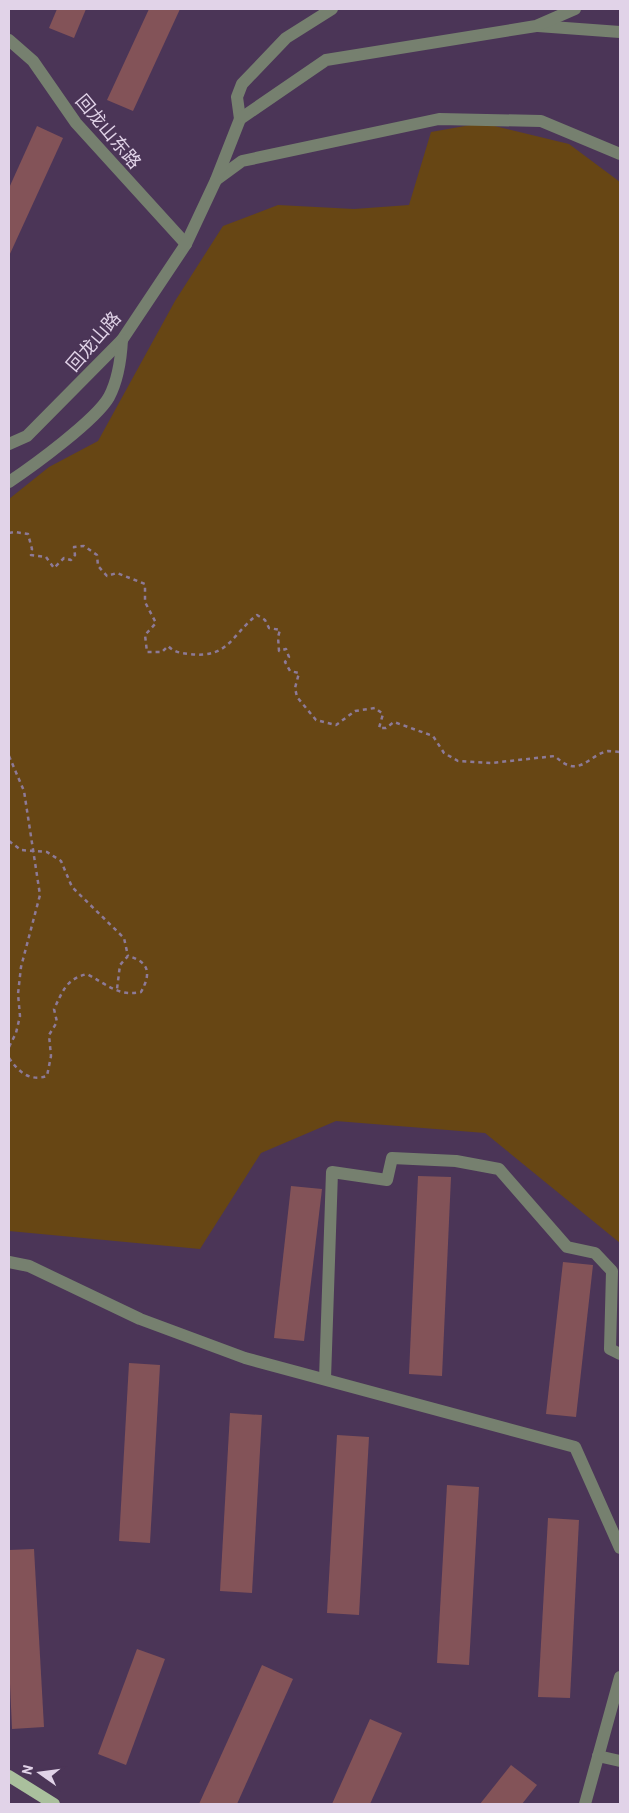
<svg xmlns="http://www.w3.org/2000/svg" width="629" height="1813" font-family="Barlow,'Noto Sans SC',sans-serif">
<rect width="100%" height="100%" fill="#4b3557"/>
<polygon fill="#674614" points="482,123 569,144 620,182 620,1243 485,1133 336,1121 261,1153 200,1249 9,1231 9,499 49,467 98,441 175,301 223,226 278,205 354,209 409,205 431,132"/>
<g fill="#835358">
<polygon points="57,9 86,9 74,38 49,28"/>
<polygon points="149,9 180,9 133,111 107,100"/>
<polygon points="37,126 63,138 9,256 9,188"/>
<polygon points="418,1176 451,1177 442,1376 409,1374"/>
<polygon points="291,1186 322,1189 304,1341 274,1338"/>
<polygon points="563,1262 593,1265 576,1417 546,1414"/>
<polygon points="129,1363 160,1365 150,1543 119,1541"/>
<polygon points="230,1413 262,1415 252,1593 220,1591"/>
<polygon points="337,1435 369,1437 359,1615 327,1613"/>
<polygon points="447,1485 479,1487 469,1665 437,1663"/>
<polygon points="548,1518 579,1520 570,1698 538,1697"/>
<polygon points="34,1549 44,1727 12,1729 9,1661 9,1550"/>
<polygon points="137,1649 165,1659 126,1765 98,1754"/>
<polygon points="262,1665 293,1679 237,1804 199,1804"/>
<polygon points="370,1719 402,1733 370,1804 332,1804"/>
<polygon points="511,1765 537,1785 522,1804 480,1804"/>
</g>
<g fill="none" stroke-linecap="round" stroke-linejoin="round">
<g stroke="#8d7a97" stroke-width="2.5" stroke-dasharray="4 4" stroke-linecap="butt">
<path d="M 9,533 L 15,532 L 28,534 L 32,549 L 31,555 L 46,557 L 54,568 L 64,558 L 71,560 L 75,555 L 74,547 L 84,546 L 97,555 L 98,566 L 107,576 L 117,573 L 145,584 L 145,602 L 156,623 L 145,635 L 147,652 L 162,652 L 168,646 C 174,652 180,653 189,654 C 229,659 231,635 257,615 L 265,620 L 269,628 L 280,630 L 278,637 L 279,651 L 286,649 L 289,657 L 285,662 L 290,671 L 299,673 L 295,688 L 297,697 L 316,720 L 336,725 L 355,711 L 375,708 L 383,714 L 379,728 L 386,728 L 394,722 L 433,736 L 444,753 L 458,761 L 491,763 L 555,756 C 579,780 588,755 608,751 C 612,751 617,752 620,752"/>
<polyline points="9,756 24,791 40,895 21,967 18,994 20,1016 16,1033 9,1047"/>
<polyline points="9,841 21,850 47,852 61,861 72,887 124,938 128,956"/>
<path d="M 9,1058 C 18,1071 29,1082 47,1076 L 51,1056 L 49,1035 L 57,1022 L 54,1009 C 63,991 66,979 87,974 C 106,984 119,997 141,992 C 151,974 150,962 128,956 L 120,965 L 117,989"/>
</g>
<g stroke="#76806f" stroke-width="12">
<polyline points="538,26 620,32"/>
<polyline points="9,40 33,61 76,123 186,244"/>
<polyline points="240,119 237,97 242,84 286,38 332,9"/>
<polyline points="216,180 242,161 439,119 541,121 620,154"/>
<polyline points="9,444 27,436 122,340 186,244 216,180 240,119 326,60 536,26 575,9"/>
<path d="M 9,482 C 33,466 96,420 109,397 C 118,380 121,359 122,340"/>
<polyline points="9,1262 29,1266 140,1319 245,1358 575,1447 620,1548"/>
<polyline points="325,1379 332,1172 387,1180 392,1158 456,1161 499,1169 567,1247 595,1253 612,1271 610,1349 620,1354"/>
<polyline points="598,1756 620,1761"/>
<polyline points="585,1804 620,1677"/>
</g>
<polyline stroke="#aac09d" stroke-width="12" points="9,1776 54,1804"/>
</g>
<g text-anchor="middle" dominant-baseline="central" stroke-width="4" stroke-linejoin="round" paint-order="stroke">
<g font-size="18" fill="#e1d3e8" stroke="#4b3557">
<text transform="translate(109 131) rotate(50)">回龙山东路</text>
<text transform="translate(93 341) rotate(-49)">回龙山路</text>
</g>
</g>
<rect width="629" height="1813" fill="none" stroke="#e1d3e8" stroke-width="20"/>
<g transform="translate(40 1773) rotate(284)" stroke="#4b3557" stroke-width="4" paint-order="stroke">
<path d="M0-4L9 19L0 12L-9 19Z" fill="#e1d3e8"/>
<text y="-8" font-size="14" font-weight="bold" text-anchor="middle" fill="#e1d3e8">N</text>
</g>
</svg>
